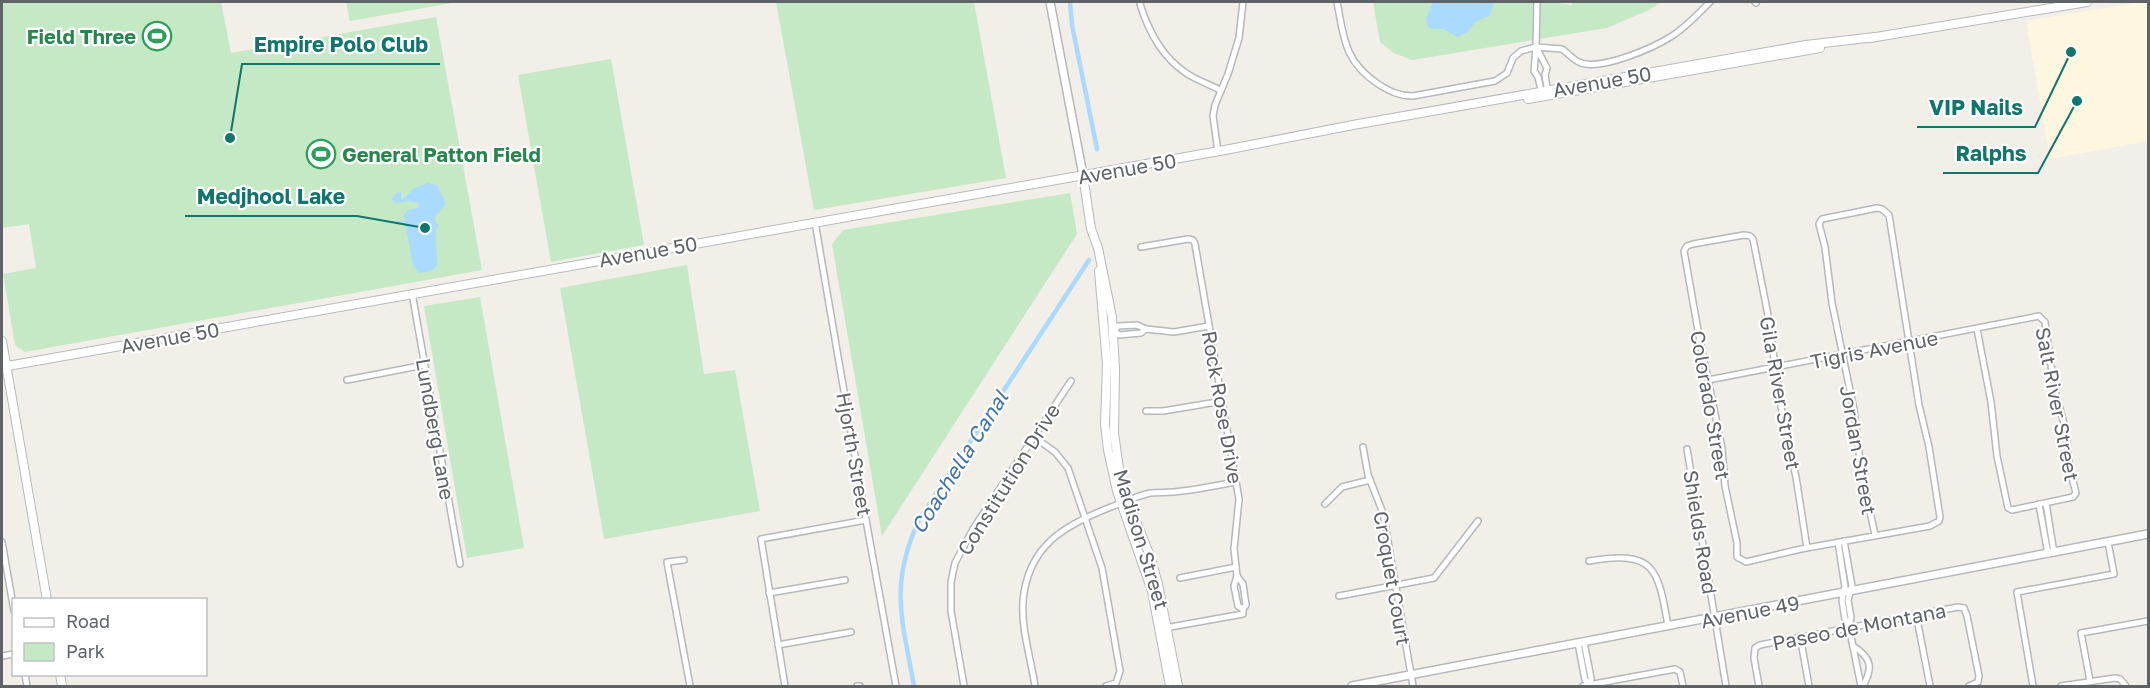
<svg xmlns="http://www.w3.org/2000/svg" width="2150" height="688" font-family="'Golos Text',sans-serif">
<rect width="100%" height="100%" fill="#f1efe8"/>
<polygon fill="#fef7e0" points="2143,2 2148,6 2148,141 2050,159 2026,21"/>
<g fill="#c5e8c5">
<polygon points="2,2 221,2 231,53 436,17 482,270 25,352 15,345 3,274 36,268 29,224 2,228"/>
<polygon points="346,2 458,2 350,21"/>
<polygon points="776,2 974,2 1006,178 814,210"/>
<polygon points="1373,2 1554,2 1571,5 1573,2 1661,2 1649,10 1607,28 1412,60 1394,53 1380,42"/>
<polygon points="611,59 644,245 551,262 518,75"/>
<polygon points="1070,193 1077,234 882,536 832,244 843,230"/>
<polygon points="687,265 704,374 735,370 760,511 604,539 560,288"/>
<polygon points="480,297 524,548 467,558 424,306"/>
</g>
<g fill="#aadaff">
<polygon points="1433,2 1493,2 1494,4 1489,16 1476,21 1468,32 1458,37 1443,29 1432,29 1428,27 1426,18"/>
<path d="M 428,183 L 437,185 L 446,204 L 434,218 L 438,225 C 433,239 438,251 437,266 L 432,271 L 419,273 L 413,265 L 404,215 L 408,210 L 418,208 L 419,203 L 409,201 L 395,203 L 392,199 L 396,193 L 401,192 L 401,198 L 405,198 L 413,189 Z"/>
</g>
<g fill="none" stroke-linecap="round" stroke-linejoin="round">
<polyline stroke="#aadaff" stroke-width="1.5" points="396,222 405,221"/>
<g stroke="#aadaff" stroke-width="4.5">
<polyline points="1070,2 1072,25 1097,149"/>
<path d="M 914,686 C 902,619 889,585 919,520 L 1089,260"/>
</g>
<g stroke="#b5b8bc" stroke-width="8">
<g id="minor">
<path d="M 1337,2 C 1344,38 1344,61 1378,84 C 1389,91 1399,96 1413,96 L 1495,81 L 1507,73 L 1513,58 L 1521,51 L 1536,47"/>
<path d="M 1537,2 L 1536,47 L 1562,49 C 1569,54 1573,60 1581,63 C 1603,70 1653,48 1672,36 C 1686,27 1699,13 1710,2"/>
<polyline points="1755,2 1756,3"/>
<path d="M 1140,4 C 1148,30 1162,57 1186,73 C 1196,80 1209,84 1220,90"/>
<polyline points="1536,47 1547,68 1545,75 1548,93"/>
<polyline points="1536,47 1534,71 1538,77 1542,94"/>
<polyline points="1218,152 1213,116 1215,105 1228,74 1239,38 1243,2"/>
<polyline points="815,222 866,520 896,686"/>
<polyline points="1141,247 1188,239 1193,240 1195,244 1239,499 1234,549 1237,576 1234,586 1238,606 1243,609 1243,614 1165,628"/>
<polyline points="412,293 460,564"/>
<polyline points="1114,331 1118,326 1137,325 1146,329 1174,332 1209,326"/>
<polyline points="1115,331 1119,335 1141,333 1146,329"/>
<polyline points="347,380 424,365"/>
<polyline points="1708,380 2039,316 2045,322 2054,387 2065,427 2070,470 2076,493 2073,497 2012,510 2008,508 1997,456 1991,402 1977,329"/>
<polyline points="1146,411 1163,411 1223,401"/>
<polyline points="1034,437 1055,452 1068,468 1102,568 1120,671 1116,683 1106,686"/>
<polyline points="1363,447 1368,475 1383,513 1413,686"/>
<polyline points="1687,449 1726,686"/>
<polyline points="2046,503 2054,553"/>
<polyline points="1325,504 1342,487 1370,480"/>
<polyline points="2039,504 2048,554"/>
<polyline points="1844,541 1852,586 1848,600 1851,618 1849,626"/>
<polyline points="2,542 14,611"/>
<polyline points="1838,542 1845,587 1842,600 1845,619 1849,627 1861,686"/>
<polyline points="1807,548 1796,477 1783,420 1767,310 1753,239 1750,236 1744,235 1693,244 1687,246 1684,251 1699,336 1722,448 1725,486 1737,543 1737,557 1746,562 1801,549 1930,526 1939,521 1940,517 1929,447 1919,405 1889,215 1882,209 1877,208 1822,219 1819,224 1825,247 1832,303 1854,410 1861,469 1875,535"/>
<polyline points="684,560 667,562 690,686"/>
<path d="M 1589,561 C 1654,550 1658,567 1668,626"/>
<polyline points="1237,576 1243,584 1246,605 1243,609"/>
<polyline points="1180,578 1236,567"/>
<polyline points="769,593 845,580"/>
<polyline points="1339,596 1434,578 1478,521"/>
<polyline points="1916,614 1930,686"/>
<polyline points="1800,636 1809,686"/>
<polyline points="1584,642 1591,678 1590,686"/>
<polyline points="1578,643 1585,680 1590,685"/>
<polyline points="778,645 851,632"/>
<path d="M 1853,646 C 1872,658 1873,668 1863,686"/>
<polyline points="2,656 14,654"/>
<polyline points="25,674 27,686"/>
<polyline points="2090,681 2081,633 2148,621"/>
<polyline points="785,686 761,539 866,520"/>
<polyline points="857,686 860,686"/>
<polyline points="964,686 951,611 951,582 955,563 973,529 1071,381"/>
<path d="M 1035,686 C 1031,659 1021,629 1023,601 C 1028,545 1065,525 1111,507 C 1124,502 1137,496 1150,493 C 1160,492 1171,493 1182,491 C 1200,489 1218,485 1236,482"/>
<polyline points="1583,686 1675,669 1680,672 1683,686"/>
<polyline points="1759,686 1754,658 1755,648 1760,645 1958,607 1964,608 1967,616 1979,676 1978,682 1969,686"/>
<polyline points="2033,686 2017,592 2114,574 2108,542"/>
<polyline points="2061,686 2115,678 2120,679 2126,686"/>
</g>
</g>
<g stroke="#b5b8bc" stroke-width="10">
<g id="tertiary">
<polyline points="1050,2 1083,175"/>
<polyline points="1352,686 2148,534"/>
</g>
</g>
<g stroke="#b6babf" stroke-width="10">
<g id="secondary">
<polyline points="1870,38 2087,2"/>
<polyline points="1528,99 1820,48"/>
<polyline points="1083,175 1091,229 1098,248 1112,317 1115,369 1114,433 1119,469 1128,501 1150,556 1158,584 1178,686"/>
<polyline points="1099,271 1107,364 1105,424 1108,450 1117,491 1152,591 1170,686"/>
<polyline points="2,341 47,600"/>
<polyline points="2,367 1225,150 1353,125 1806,45 1875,37"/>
<polyline points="60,674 62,686"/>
</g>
</g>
<use href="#minor" stroke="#fff" stroke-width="5"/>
<use href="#tertiary" stroke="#fff" stroke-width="7"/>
<use href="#secondary" stroke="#fff" stroke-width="8"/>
</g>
<defs>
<g id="stadium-ring" transform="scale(1.5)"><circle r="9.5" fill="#fff" stroke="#2e9e5b" stroke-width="1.5"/><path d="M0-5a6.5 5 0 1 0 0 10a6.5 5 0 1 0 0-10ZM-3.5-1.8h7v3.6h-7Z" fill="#2e9e5b"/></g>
</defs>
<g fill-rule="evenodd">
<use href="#stadium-ring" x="157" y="36"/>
<use href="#stadium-ring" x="321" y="154"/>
</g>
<g text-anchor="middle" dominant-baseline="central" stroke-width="4.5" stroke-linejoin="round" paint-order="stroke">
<g font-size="20" font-weight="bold" fill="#27864d" stroke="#fff" text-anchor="end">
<text x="136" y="36">Field Three</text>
<text x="342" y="154" text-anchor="start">General Patton Field</text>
</g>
<g font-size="20" fill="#5f6368" stroke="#fff">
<text transform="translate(1602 81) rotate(-10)">Avenue 50</text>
<text transform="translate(1127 168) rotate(-10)">Avenue 50</text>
<text transform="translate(648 251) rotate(-10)">Avenue 50</text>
<text transform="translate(170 337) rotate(-10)">Avenue 50</text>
<text transform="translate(1874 349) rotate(-11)">Tigris Avenue</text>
<text transform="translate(1781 393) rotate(80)">Gila River Street</text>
<text transform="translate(2058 404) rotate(79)">Salt River Street</text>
<text transform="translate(1711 405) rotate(80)">Colorado Street</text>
<text transform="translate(1223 407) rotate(80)">Rock Rose Drive</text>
<text transform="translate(436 429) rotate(80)">Lundberg Lane</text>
<text transform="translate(1859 450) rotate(80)">Jordan Street</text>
<text transform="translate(855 454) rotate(80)">Hjorth Street</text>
<text transform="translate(1008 479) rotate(-58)">Constitution Drive</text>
<text transform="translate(1701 532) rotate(81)">Shields Road</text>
<text transform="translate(1142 539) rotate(73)">Madison Street</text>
<text transform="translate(1393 578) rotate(80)">Croquet Court</text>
<text transform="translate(1750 611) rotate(-11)">Avenue 49</text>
<text transform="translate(1859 626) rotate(-11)">Paseo de Montana</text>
</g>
<g font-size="21" font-style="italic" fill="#4174aa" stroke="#fff">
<text transform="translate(959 462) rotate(-58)">Coachella Canal</text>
</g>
</g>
<path fill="none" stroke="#0f766e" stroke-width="2" d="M230 138L242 64H440M2071 52L2035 127H1917M2077 101L2038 173H1943M425 228L357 216H185"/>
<g fill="#0f766e" stroke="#fff" stroke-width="2">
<circle cx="230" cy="138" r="6"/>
<circle cx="2071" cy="52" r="6"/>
<circle cx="2077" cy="101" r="6"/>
<circle cx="425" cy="228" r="6"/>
</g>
<g font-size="21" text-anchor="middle" font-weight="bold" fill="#0f766e" stroke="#fff" stroke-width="4.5" stroke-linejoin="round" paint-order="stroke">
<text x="341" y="52">Empire Polo Club</text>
<text x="1976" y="115">VIP Nails</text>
<text x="1991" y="161">Ralphs</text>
<text x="271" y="204">Medjhool Lake</text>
</g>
<rect width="2150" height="688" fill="none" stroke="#5f6368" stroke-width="6"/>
<rect x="12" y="598" width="195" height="78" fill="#ffffff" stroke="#bfc1c3" stroke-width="1.5"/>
<rect x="24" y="618" width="30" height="9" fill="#ffffff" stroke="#bfc1c3" stroke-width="1.5"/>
<text x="66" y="628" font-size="18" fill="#5f6368">Road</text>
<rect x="24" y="643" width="30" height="18" fill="#c5e8c5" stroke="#bfc1c3" stroke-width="1.5"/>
<text x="66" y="658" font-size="18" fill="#5f6368">Park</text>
</svg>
